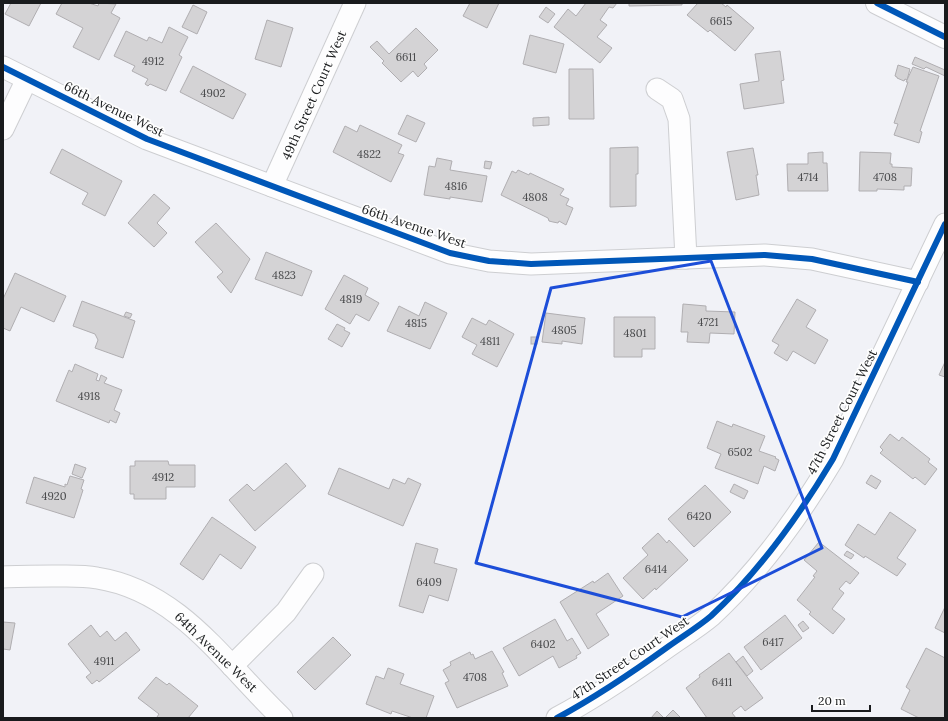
<svg xmlns="http://www.w3.org/2000/svg" width="948" height="721" font-family="Lora,serif">
<rect width="100%" height="100%" fill="#f1f2f7"/>
<g fill="#d4d3d5" stroke="#b0aeb1">
<polygon points="11,3 41,3 29,26 5,14"/>
<polygon points="62,3 89,3 98,6 99,3 116,4 111,13 120,18 99,60 73,47 83,28 56,14"/>
<polygon points="470,3 499,3 487,28 463,16"/>
<polygon points="586,3 617,3 613,8 609,7 600,20 607,25 597,37 612,48 600,63 554,27 568,9 576,16"/>
<polygon points="629,3 682,3 682,5 629,6"/>
<polygon points="698,3 721,3 726,7 727,5 754,28 735,51 710,30 708,32 687,15"/>
<polygon points="193,5 207,12 197,34 182,27"/>
<polygon points="546,7 555,14 548,23 539,17"/>
<polygon points="267,20 293,28 281,67 255,59"/>
<polygon points="169,27 188,37 179,55 182,57 166,91 150,84 148,86 145,84 148,79 132,71 135,66 114,56 126,31 147,41 149,37 162,43"/>
<polygon points="416,28 438,50 424,64 427,68 418,77 413,71 401,82 382,63 384,61 370,47 377,41 389,54"/>
<polygon points="530,35 564,44 556,73 523,64"/>
<polygon points="780,51 784,80 781,81 784,103 744,109 740,84 759,81 755,54"/>
<polygon points="915,57 945,70 945,76 926,67 924,69 912,64"/>
<polygon points="898,65 910,69 907,80 905,79 904,81 897,78 897,77 895,76"/>
<polygon points="193,66 246,94 233,119 180,92"/>
<polygon points="913,67 939,76 920,131 922,132 919,143 894,135 898,124 894,123 908,82 906,82 907,80"/>
<polygon points="569,69 593,69 594,119 569,119"/>
<polygon points="407,115 425,123 416,142 398,134"/>
<polygon points="549,117 549,125 533,126 533,118"/>
<polygon points="360,125 402,145 398,153 404,155 391,182 333,152 345,126 357,132"/>
<polygon points="638,147 638,174 636,174 636,206 610,207 610,148"/>
<polygon points="753,148 758,175 756,175 759,195 736,200 727,152"/>
<polygon points="62,149 122,181 105,216 82,204 88,193 50,173"/>
<polygon points="823,152 823,163 827,163 828,191 788,191 787,164 808,164 808,153"/>
<polygon points="860,152 891,153 890,164 892,164 892,167 912,168 911,186 904,186 904,190 877,189 877,191 859,191"/>
<polygon points="437,158 452,161 450,170 487,176 482,202 450,197 450,199 424,195 429,166 435,167"/>
<polygon points="485,161 492,162 490,169 484,168"/>
<polygon points="518,170 529,175 530,173 564,189 560,195 569,199 566,205 573,208 566,225 559,221 558,223 553,222 549,221 548,218 501,195 512,171 516,173"/>
<polygon points="154,194 170,208 157,223 167,233 154,247 128,223"/>
<polygon points="216,223 250,259 231,293 217,277 223,272 195,242"/>
<polygon points="266,252 312,271 302,296 255,279"/>
<polygon points="15,273 66,296 54,322 21,307 10,331 3,328 3,299"/>
<polygon points="344,275 368,288 365,295 379,303 369,321 356,314 350,324 325,309"/>
<polygon points="797,299 816,310 806,327 828,340 815,364 793,351 787,361 774,353 779,345 772,341"/>
<polygon points="82,301 135,321 123,358 95,348 98,340 95,334 73,326"/>
<polygon points="425,302 447,313 430,349 387,331 399,306 419,316"/>
<polygon points="683,304 706,306 706,311 735,312 734,334 710,333 709,343 687,342 688,332 681,332"/>
<polygon points="126,312 132,314 130,318 124,316"/>
<polygon points="546,313 585,318 582,344 562,341 562,344 542,342"/>
<polygon points="614,317 655,317 655,349 642,349 642,357 614,357"/>
<polygon points="472,318 486,325 489,320 514,334 497,367 472,354 477,345 462,337"/>
<polygon points="337,324 345,328 344,330 350,333 342,347 328,339"/>
<rect x="531" y="337" width="6" height="7"/>
<polygon points="945,362 945,377 939,375"/>
<polygon points="75,364 98,374 96,380 99,381 101,375 107,378 104,383 122,390 114,410 120,413 116,423 110,420 109,423 56,401 69,370 72,372"/>
<polygon points="717,421 732,427 733,424 765,436 759,451 776,457 775,458 779,460 775,471 764,466 758,484 715,468 721,454 707,448"/>
<polygon points="890,434 899,441 902,437 930,459 928,462 937,469 925,485 915,477 913,479 880,453 883,450 880,447"/>
<polygon points="135,461 168,461 169,465 195,465 195,487 166,487 166,499 134,499 134,494 130,494 130,466 135,466"/>
<polygon points="286,463 306,486 255,531 229,500 247,484 254,491"/>
<polygon points="75,464 86,468 82,478 72,474"/>
<polygon points="339,468 389,489 393,479 405,484 408,478 421,484 403,526 328,494"/>
<polygon points="871,475 881,481 876,489 866,483"/>
<polygon points="70,476 84,480 81,489 83,490 74,518 26,503 34,477 65,487 65,484 67,485"/>
<polygon points="734,484 748,491 744,499 730,492"/>
<polygon points="705,485 731,512 694,547 668,519"/>
<polygon points="890,512 916,530 897,558 906,564 897,576 865,556 864,558 845,545 858,524 875,535"/>
<polygon points="212,517 256,547 241,569 220,554 203,580 180,564"/>
<polygon points="658,533 667,543 669,540 688,560 656,590 655,588 643,599 623,578 648,555 642,548"/>
<polygon points="819,542 859,573 850,584 846,581 839,589 844,593 832,609 845,619 833,634 809,614 811,612 797,600 815,577 813,576 817,571 804,560"/>
<polygon points="416,543 438,549 434,563 457,569 448,601 429,595 423,613 399,606"/>
<polygon points="847,551 854,555 851,559 844,555"/>
<polygon points="608,573 623,596 596,614 609,635 588,649 560,602 593,581 594,583"/>
<polygon points="945,607 945,633 935,628"/>
<polygon points="785,615 802,638 761,670 744,647"/>
<polygon points="555,619 567,641 572,638 581,653 576,656 577,658 559,668 553,656 519,676 503,648"/>
<polygon points="803,621 809,628 803,632 798,625"/>
<polygon points="3,622 15,623 10,650 3,649"/>
<polygon points="91,625 100,637 107,631 115,641 126,632 140,650 99,682 97,680 92,684 86,677 91,673 68,644"/>
<polygon points="333,637 351,655 315,690 297,672"/>
<polygon points="926,648 945,658 945,718 919,718 901,709 910,690 906,687"/>
<polygon points="492,651 504,672 502,673 508,686 457,708 445,683 449,681 443,670 450,666 451,665 450,662 470,652 471,655 473,654 475,659"/>
<polygon points="729,653 763,698 745,711 741,706 732,713 736,718 707,718 686,688 700,677 699,675"/>
<polygon points="743,656 753,671 747,676 736,662"/>
<polygon points="388,668 404,674 400,684 434,696 426,718 413,718 392,711 391,714 366,704 376,676 384,679"/>
<polygon points="156,677 167,685 169,683 198,706 188,718 158,718 157,717 159,714 138,698"/>
<polygon points="673,710 681,718 665,718"/>
<polygon points="657,711 664,718 651,718"/>
</g>
<g fill="none" stroke-linecap="round" stroke-linejoin="round">
<g stroke="#cdced1" stroke-width="23">
<g id="street">
<polyline points="3,67 147,139 450,253 489,261 531,264 765,255 812,259 918,282"/>
<polyline points="657,89 672,99 679,119 686,258"/>
<polyline points="3,129 27,79"/>
<polyline points="272,186 355,3"/>
<path d="M 3,577 C 19,576 35,576 52,576 C 67,576 82,575 97,578 C 180,591 225,664 282,718"/>
<polyline points="232,666 286,612 313,574"/>
<path d="M 557,718 C 596,697 633,672 669,646 C 683,636 698,627 711,616 C 760,571 799,516 833,459 L 945,224"/>
</g>
</g>
<g stroke="#cdced1" stroke-width="24">
<polyline id="secondary" points="877,3 945,37"/>
</g>
<use href="#street" stroke="#fdfdfe" stroke-width="21"/>
<use href="#secondary" stroke="#fdfdfe" stroke-width="22"/>
<g stroke="#fefefe" stroke-width="8">
<g id="cycleway">
<polyline points="877,3 945,37"/>
<polyline points="3,67 147,139 450,253 489,261 531,264 765,255 812,259 918,282"/>
<path d="M 557,718 C 596,697 633,672 669,646 C 683,636 698,627 711,616 C 760,571 799,516 833,459 L 945,224"/>
</g>
</g>
<use href="#cycleway" stroke="#0057b8" stroke-width="6"/>
</g>
<path fill="none" stroke="#1d4ed8" stroke-width="3" stroke-linejoin="round" d="M 711,261 L 822,548 L 682,617 L 476,563 L 551,288 Z"/>
<g text-anchor="middle" dominant-baseline="central" stroke-width="3.5" stroke-linejoin="round" paint-order="stroke">
<g font-size="11" fill="#48494b">
<text x="721" y="21">6615</text>
<text x="406" y="57">6611</text>
<text x="153" y="61">4912</text>
<text x="213" y="93">4902</text>
<text x="369" y="154">4822</text>
<text x="808" y="177">4714</text>
<text x="885" y="177">4708</text>
<text x="456" y="186">4816</text>
<text x="535" y="197">4808</text>
<text x="284" y="275">4823</text>
<text x="351" y="299">4819</text>
<text x="708" y="322">4721</text>
<text x="416" y="323">4815</text>
<text x="564" y="330">4805</text>
<text x="635" y="333">4801</text>
<text x="490" y="341">4811</text>
<text x="89" y="396">4918</text>
<text x="740" y="452">6502</text>
<text x="163" y="477">4912</text>
<text x="54" y="496">4920</text>
<text x="699" y="516">6420</text>
<text x="656" y="569">6414</text>
<text x="429" y="582">6409</text>
<text x="773" y="642">6417</text>
<text x="543" y="644">6402</text>
<text x="104" y="661">4911</text>
<text x="475" y="677">4708</text>
<text x="722" y="682">6411</text>
</g>
<g font-size="13" fill="#191b1d" stroke="#fefefe">
<text transform="translate(314 95) rotate(-66)">49th Street Court West</text>
<text transform="translate(114 109) rotate(26)">66th Avenue West</text>
<text transform="translate(414 226) rotate(19)">66th Avenue West</text>
<text transform="translate(842 412) rotate(-63)">47th Street Court West</text>
<text transform="translate(216 652) rotate(44)">64th Avenue West</text>
<text transform="translate(630 658) rotate(-34)">47th Street Court West</text>
</g>
</g>
<rect width="948" height="721" fill="none" stroke="#191b1d" stroke-width="8"/>
<path d="M812 705v6h58v-6" fill="none" stroke="#191b1d" stroke-width="2"/>
<text x="818" y="705" font-size="12" fill="#191b1d" stroke="#fefefe" stroke-width="3" paint-order="stroke">20 m</text>
</svg>
